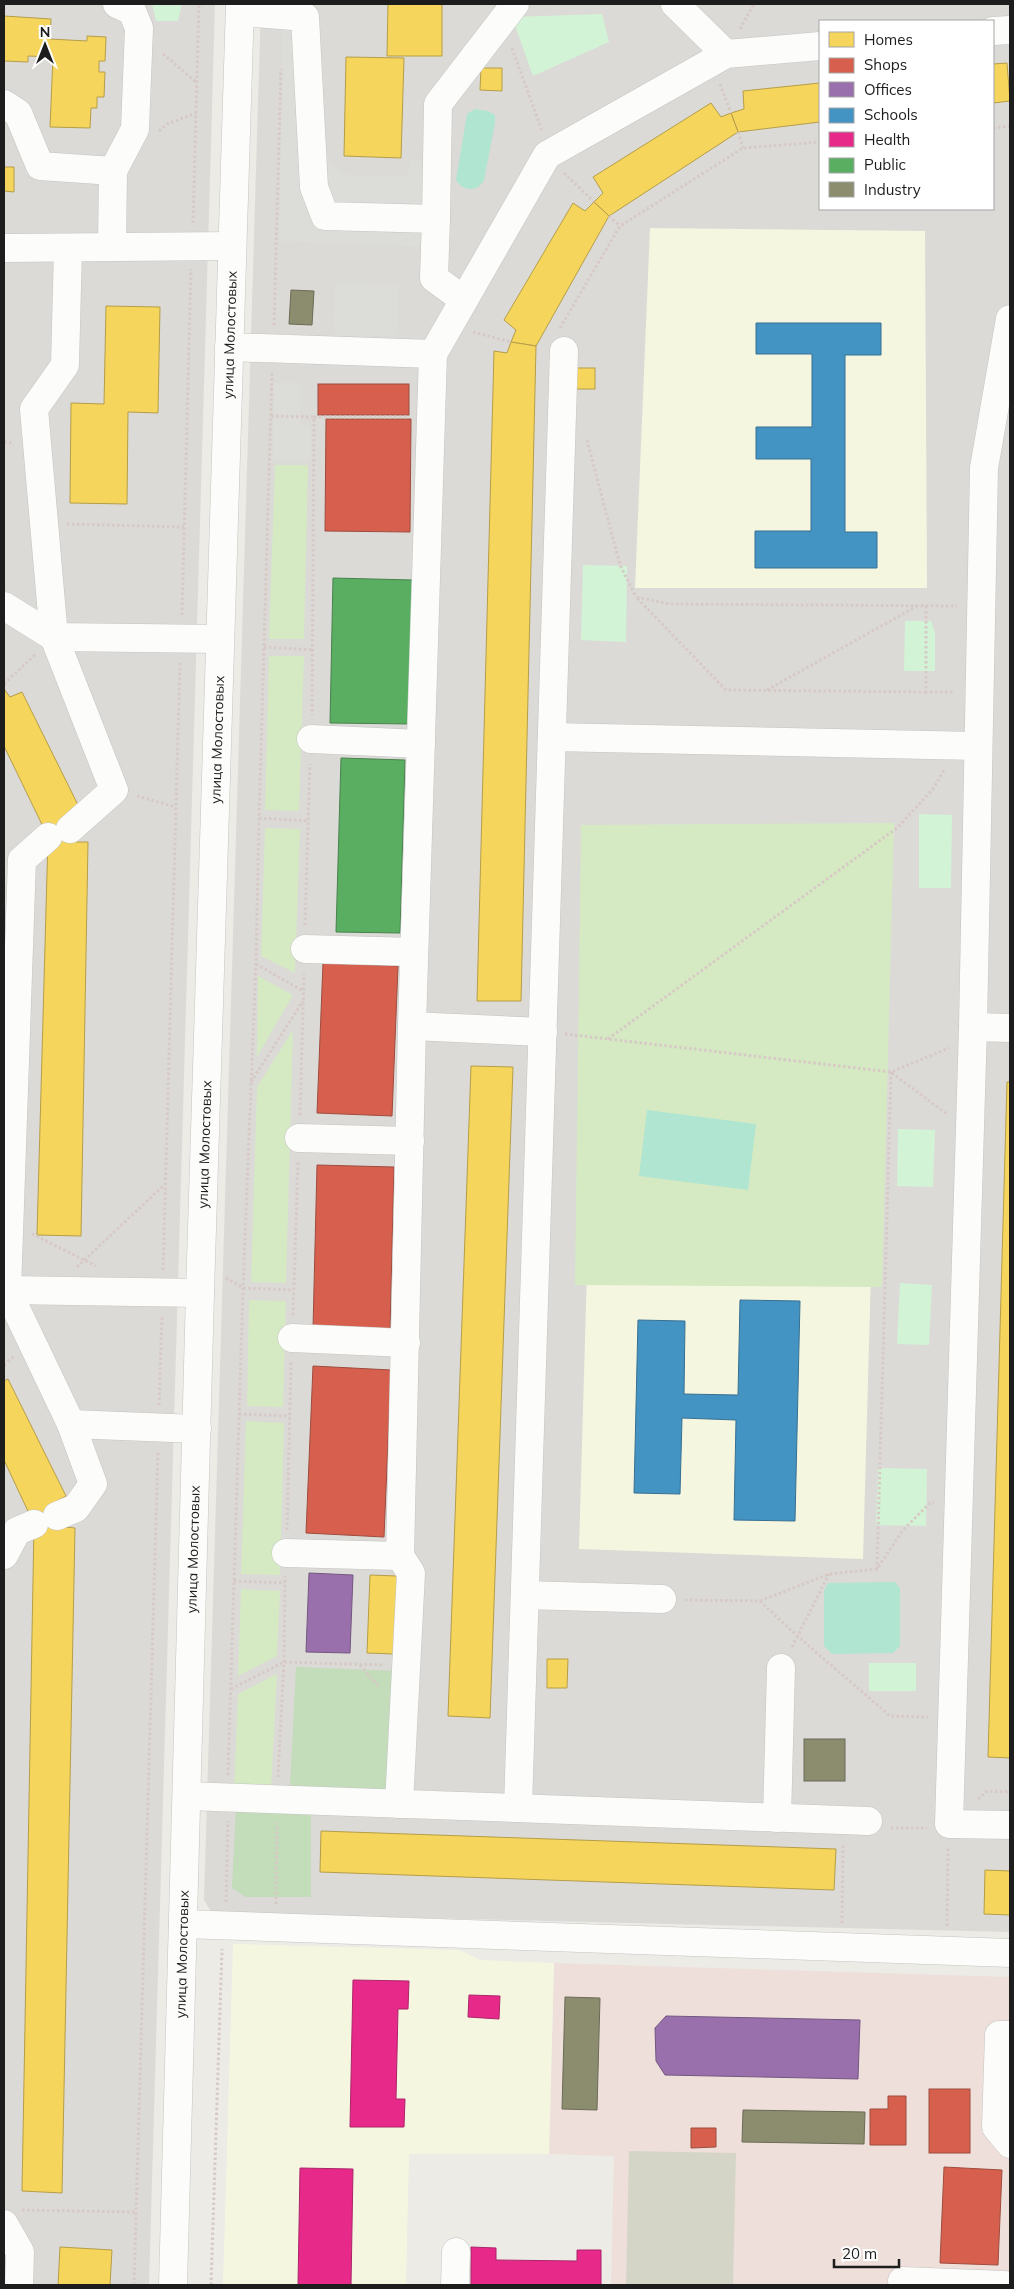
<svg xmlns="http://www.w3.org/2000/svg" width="1014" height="2289" font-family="Mulish,sans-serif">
<rect width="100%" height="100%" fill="#ecebe6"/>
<g fill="#dbdad7" fill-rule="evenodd">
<polygon points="4,4 215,4 149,2285 4,2285"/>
<path d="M 261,4 L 1010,4 L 1010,1932 L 212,1913 L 204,1900 ZM 820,21 L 993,21 L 993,209 L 820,209 Z"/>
</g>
<polygon fill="#eedfda" points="554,1963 1010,1977 1010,2285 611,2285 614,2156 549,2154"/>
<g fill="#f5f6e0">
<polygon points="650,228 925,231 927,588 635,588"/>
<polygon points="883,843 863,1559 579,1549 599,851"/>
<polygon points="233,1944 460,1950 480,1960 554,1963 549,2154 409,2154 406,2285 223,2285"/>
</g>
<polygon fill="#d5d5c7" points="629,2151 736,2153 733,2285 626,2285"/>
<g fill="#d5eac3">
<polygon points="275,465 308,465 304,639 269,639"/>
<polygon points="269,656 304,656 299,811 265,810"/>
<polygon points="894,823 882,1287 575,1285 581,825"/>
<polygon points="265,828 300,829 295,973 261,956"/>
<polygon points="258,976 293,995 257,1057"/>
<polygon points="293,1030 286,1283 251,1282 257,1087"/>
<polygon points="249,1300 286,1301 283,1407 247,1406"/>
<polygon points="246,1421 284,1423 280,1575 241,1574"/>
<polygon points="241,1589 280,1591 277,1656 238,1676"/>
<polygon points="277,1674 271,1790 234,1789 238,1694"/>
</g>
<g fill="#c3dcba">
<polygon points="296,1667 397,1671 390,1791 290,1786"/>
<polygon points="236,1807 311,1808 311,1897 246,1897 232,1888"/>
</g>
<g fill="#d3f3d6">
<polygon points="152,4 182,4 178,21 156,21"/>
<polygon points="602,14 609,42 533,76 512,17"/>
<polygon points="583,565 627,566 626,642 581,640"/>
<polygon points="905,621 931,621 935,632 935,671 904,671"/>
<polygon points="919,814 952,815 951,888 919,888"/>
<polygon points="898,1129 935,1130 933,1187 897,1186"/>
<polygon points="900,1283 932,1285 929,1345 897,1344"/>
<polygon points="878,1468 927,1469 926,1526 876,1525"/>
<rect x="869" y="1663" width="47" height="28"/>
</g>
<g fill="#b0e5d2">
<path d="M 475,109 L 488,111 L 495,115 L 495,123 L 484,180 C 478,192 463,192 456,180 L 467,114 Z"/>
<polygon points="647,1110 756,1124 748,1190 639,1176"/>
<polygon points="895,1582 900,1588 900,1646 893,1653 832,1654 824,1646 824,1591 828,1583"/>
</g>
<g fill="#dcdcd9">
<polygon points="283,25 302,26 321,160 349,175 408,175 410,161 432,160 431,247 279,241"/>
<polygon points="335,283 398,285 397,335 333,335"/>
<polygon points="274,382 301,383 300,426 310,426 310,461 273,461"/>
</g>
<g fill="#f6d55c" stroke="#b59e49">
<polygon points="388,4 442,4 442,56 387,56"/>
<polygon points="4,16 51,19 50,39 87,41 87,36 106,37 105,61 99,61 99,72 105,72 104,97 97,97 97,108 91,108 90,128 50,127 53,57 28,56 28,62 4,61"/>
<polygon points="346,57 404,58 401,158 344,156"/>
<polygon points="1007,63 1010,101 993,103 993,64"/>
<polygon points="481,68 502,68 502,91 480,90"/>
<polygon points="820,83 820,122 738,132 731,113 744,109 743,91"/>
<polygon points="711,103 721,117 731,113 738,132 609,216 594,202 603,193 593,177"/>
<polygon points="4,167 14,167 14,192 4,191"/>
<polygon points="594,202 609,216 536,346 511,342 516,330 504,320 573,203 585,211"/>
<polygon points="106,306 160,307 158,413 128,412 127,504 70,503 71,403 104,404"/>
<polygon points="511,342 536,346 521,1001 477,1001 494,351 507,353"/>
<rect x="573" y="368" width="22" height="21"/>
<polygon points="4,689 10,697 22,692 80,809 48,837 4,746"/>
<polygon points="70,829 76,842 88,842 81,1236 37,1235 48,837"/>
<polygon points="471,1066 513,1067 490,1718 448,1716"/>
<polygon points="1007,1082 1010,1082 1010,1758 988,1757"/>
<polygon points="8,1379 66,1496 52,1504 57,1516 34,1524 4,1460 4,1381"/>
<polygon points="34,1524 75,1528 62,2193 22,2191"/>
<polygon points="370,1575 397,1576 394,1654 367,1653"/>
<polygon points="547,1659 568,1659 567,1688 547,1688"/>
<polygon points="321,1831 836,1849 834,1890 320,1872"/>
<polygon points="985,1870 1010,1871 1010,1915 984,1914"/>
<polygon points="60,2247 112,2250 110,2285 58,2285"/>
</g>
<g fill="#d6604d" stroke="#9e4c3f">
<rect x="318" y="384" width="91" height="31"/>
<polygon points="326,419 411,419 410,532 325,531"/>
<polygon points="323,963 398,966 392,1116 317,1113"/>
<polygon points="317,1165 394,1167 390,1330 313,1329"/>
<polygon points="313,1366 391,1370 384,1537 306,1533"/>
<rect x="929" y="2089" width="41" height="64"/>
<polygon points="888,2096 906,2096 906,2145 870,2145 870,2109 888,2109"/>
<polygon points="691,2128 716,2128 716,2147 691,2148"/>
<polygon points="944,2167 1002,2170 998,2265 940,2263"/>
</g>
<g fill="#9970ab" stroke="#745780">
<polygon points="309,1573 353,1575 350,1653 306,1652"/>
<polygon points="666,2016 860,2020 858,2079 665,2075 656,2061 655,2028"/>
</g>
<g fill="#4393c3" stroke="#387091">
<polygon points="756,323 881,323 881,355 845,355 845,532 877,532 877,568 755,568 755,531 811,531 811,459 756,459 756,427 812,427 812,354 756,354"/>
<polygon points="740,1300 800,1301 795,1521 734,1520 736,1420 682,1418 680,1494 634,1493 638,1320 685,1321 684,1394 738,1395"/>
</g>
<g fill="#e7298a" stroke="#aa2569">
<polygon points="353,1980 409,1981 408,2009 398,2009 396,2099 405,2099 404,2127 350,2127"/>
<polygon points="469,1995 500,1996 499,2019 468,2017"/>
<polygon points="300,2168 353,2169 351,2285 298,2285"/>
<polygon points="471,2247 496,2248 496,2260 577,2261 577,2250 601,2250 601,2285 471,2285"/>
</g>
<g fill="#5aae61" stroke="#48824d">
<polygon points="333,578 413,580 411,724 330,723"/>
<polygon points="341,758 405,760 400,933 336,932"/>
</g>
<g fill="#8c8c6e" stroke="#6b6b56">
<polygon points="291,290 314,291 312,325 289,324"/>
<rect x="804" y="1739" width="41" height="42"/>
<polygon points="565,1997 600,1998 597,2110 562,2109"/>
<polygon points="743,2110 865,2112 864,2144 742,2142"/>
</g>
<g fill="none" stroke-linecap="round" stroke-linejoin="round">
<g stroke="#c4c4c2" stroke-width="29">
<g id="minor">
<polyline points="675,4 726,54"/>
<polyline points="240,12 305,17 314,187 325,216 436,219 434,278 464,300"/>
<polyline points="993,31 1010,30"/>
<polyline points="4,104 18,113 40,166 113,171 135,129 139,28 132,11 117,4"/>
<polyline points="436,219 438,104 515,4"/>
<polyline points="112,247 113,171"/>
<polyline points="4,248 232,246"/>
<polyline points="68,248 65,365 34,409 54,637 114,790 70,829"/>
<polyline points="1010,319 984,468 973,1027 949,1824 1010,1825"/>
<polyline points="229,347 433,354"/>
<polyline points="4,606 54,637 220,639"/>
<polyline points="552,737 977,746"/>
<polyline points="311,739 421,744"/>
<polyline points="48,837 22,860 7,1290 71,1424 93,1484 76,1508 57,1516"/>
<polyline points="305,949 414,952"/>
<polyline points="412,1026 543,1032"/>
<polyline points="973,1027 1010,1028"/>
<polyline points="299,1138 410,1141"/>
<polyline points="4,1288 7,1290 200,1293"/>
<polyline points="292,1338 406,1343"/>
<polyline points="71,1424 197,1429"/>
<polyline points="286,1553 400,1556"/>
<polyline points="4,1555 17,1531 34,1524"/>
<polyline points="525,1595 662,1599"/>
<polyline points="187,1796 868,1821"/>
<polyline points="399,1804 411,1573 400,1556 412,1026 433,354 547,155 726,54 820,46"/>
<polyline points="518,1808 564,351"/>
<polyline points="777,1818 781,1668"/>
<polyline points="183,1924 1010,1953"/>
<polyline points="1010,2035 999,2035 996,2127 1010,2144"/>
<polyline points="4,2224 20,2252 19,2285"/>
<polyline points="902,2281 1004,2285"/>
<path id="s1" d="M 173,2285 L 200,1293 L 240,4"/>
<polyline points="455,2285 456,2252"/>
</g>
</g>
<g stroke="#d7c9c5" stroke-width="3" stroke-dasharray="2.5 2.5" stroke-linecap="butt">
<polyline points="740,29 754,4"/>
<polyline points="512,48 542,131"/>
<polyline points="163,54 196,82"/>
<polyline points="720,84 731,113"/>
<polyline points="993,128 1010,126"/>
<polyline points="159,131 167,124 196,113"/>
<polyline points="738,132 743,148"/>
<polyline points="564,173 594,202"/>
<polyline points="609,216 620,226"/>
<polyline points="193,223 199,4"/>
<polyline points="274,325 281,69"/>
<polyline points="560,328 620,226 743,148 820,142"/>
<polyline points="473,332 511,342"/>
<polyline points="271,416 314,417 312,715"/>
<polyline points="314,417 408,417"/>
<polyline points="587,440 620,565 636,597"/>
<polyline points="4,442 13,443"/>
<polyline points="67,524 184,527"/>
<polyline points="926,606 926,692 955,692"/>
<polyline points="182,615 191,269"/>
<polyline points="264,647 314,650"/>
<polyline points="4,684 36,654"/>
<polyline points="767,690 917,606"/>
<polyline points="926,692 726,690 636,597 670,604 957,606"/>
<polyline points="137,796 176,807"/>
<polyline points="259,818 309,821"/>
<polyline points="305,925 310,764"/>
<polyline points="256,964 303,991"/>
<polyline points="565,1034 891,1072 949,1048"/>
<polyline points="608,1039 897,828 933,789 944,770"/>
<polyline points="891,1072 877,1569 903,1530 930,1503 934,1503"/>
<polyline points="892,1073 947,1114"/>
<polyline points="251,1082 303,1001"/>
<polyline points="300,1115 304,974"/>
<polyline points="32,1234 96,1266"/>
<polyline points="77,1267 165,1184"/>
<polyline points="163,1270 180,662"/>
<polyline points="226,1278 243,1288 293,1290"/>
<polyline points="293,1315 298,1161"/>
<polyline points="4,1365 14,1356"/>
<polyline points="159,1405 162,1316"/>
<polyline points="239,1414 290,1416"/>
<polyline points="287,1530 291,1361"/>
<polyline points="234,1581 285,1583"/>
<polyline points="685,1600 760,1601 829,1574 877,1569"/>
<path d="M 760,1601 C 802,1642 847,1678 890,1716 L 928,1717"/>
<polyline points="792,1647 829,1574"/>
<polyline points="360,1665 380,1688"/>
<polyline points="231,1689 284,1662 384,1665"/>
<polyline points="228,1775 243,1288 256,964 259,818 272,372"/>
<polyline points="278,1777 284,1662 285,1576"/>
<polyline points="978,1799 987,1791 1010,1792"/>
<polyline points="891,1828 927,1828"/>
<polyline points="226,1902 228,1821"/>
<polyline points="276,1904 277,1823"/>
<polyline points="842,1923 843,1843"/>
<polyline points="947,1926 948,1847"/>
<polyline points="22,2210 136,2212"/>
<polyline points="134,2285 158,1451"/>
<polyline points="211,2285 222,1949"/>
</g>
<use href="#minor" stroke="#fcfcfb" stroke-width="28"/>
</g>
<g text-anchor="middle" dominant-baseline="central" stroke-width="5" stroke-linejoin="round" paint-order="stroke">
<g font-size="14" fill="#1d1d1d" stroke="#fff">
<text stroke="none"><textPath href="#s1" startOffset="1951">улица Молостовых</textPath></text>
<text stroke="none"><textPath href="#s1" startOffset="1546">улица Молостовых</textPath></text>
<text stroke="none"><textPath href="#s1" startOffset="1141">улица Молостовых</textPath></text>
<text stroke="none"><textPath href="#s1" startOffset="736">улица Молостовых</textPath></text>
<text stroke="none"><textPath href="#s1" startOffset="331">улица Молостовых</textPath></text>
</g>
</g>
<rect width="1014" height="2289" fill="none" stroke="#1d1d1d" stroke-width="10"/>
<rect x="819" y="20" width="175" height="190" fill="#ffffff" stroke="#a5a5a5"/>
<rect x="829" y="32" width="25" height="15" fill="#f6d55c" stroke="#a5a5a5"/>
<text x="864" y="45" font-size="15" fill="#1d1d1d">Homes</text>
<rect x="829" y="58" width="25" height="15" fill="#d6604d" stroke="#a5a5a5"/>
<text x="864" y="70" font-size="15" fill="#1d1d1d">Shops</text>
<rect x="829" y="82" width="25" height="15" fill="#9970ab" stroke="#a5a5a5"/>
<text x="864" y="95" font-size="15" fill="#1d1d1d">Offices</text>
<rect x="829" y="108" width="25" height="15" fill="#4393c3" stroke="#a5a5a5"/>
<text x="864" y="120" font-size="15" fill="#1d1d1d">Schools</text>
<rect x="829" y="132" width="25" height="15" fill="#e7298a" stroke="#a5a5a5"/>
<text x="864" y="145" font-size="15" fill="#1d1d1d">Health</text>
<rect x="829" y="158" width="25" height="15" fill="#5aae61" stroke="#a5a5a5"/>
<text x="864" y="170" font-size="15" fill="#1d1d1d">Public</text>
<rect x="829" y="182" width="25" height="15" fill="#8c8c6e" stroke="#a5a5a5"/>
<text x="864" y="195" font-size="15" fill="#1d1d1d">Industry</text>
<g transform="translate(45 45)" stroke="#ffffff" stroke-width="4" paint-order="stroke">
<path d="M0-4L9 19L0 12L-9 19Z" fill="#1d1d1d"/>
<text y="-8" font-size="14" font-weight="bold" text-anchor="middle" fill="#1d1d1d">N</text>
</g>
<path d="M834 2259v8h65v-8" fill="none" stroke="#1d1d1d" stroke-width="2.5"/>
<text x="842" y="2259" font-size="15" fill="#1d1d1d" stroke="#ffffff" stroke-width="4" paint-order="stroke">20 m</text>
</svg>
